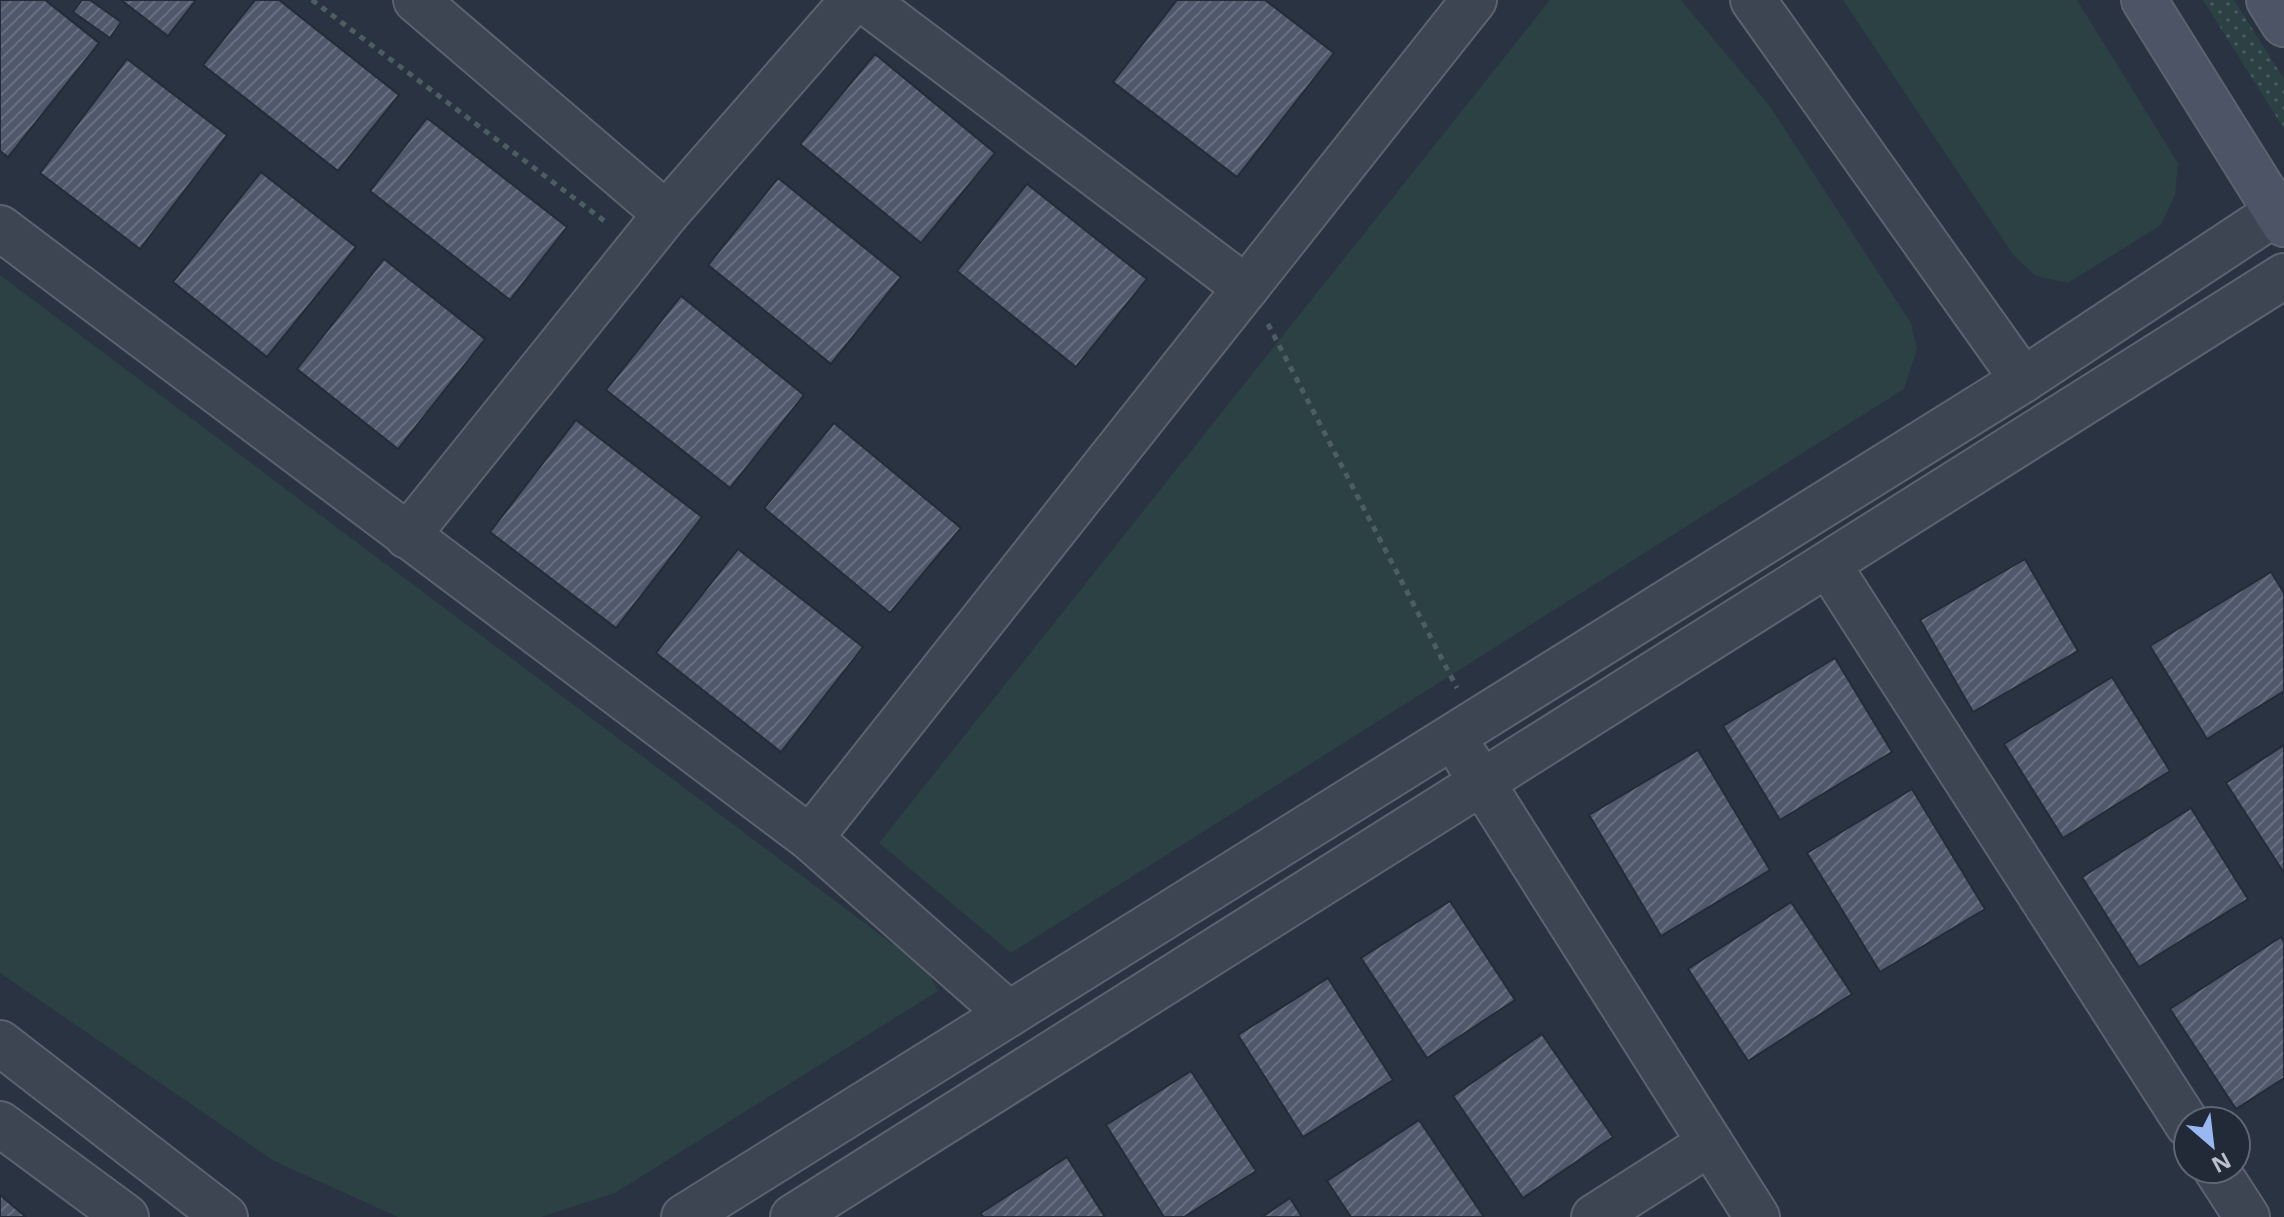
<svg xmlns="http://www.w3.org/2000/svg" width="2284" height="1217" font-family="'Open Sans',sans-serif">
<defs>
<pattern id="grass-dots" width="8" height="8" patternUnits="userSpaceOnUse" patternTransform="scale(2)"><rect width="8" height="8" fill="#2c4144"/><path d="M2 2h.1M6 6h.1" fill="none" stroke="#495b5e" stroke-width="1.8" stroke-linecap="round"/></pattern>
<pattern id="building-hatch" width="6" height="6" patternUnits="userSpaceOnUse" patternTransform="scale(2)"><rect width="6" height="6" fill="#50596b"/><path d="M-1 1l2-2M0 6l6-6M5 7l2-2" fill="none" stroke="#676f7f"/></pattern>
</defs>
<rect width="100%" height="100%" fill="#293342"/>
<polygon fill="url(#grass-dots)" points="2203,0 2234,0 2284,79 2284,129"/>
<g fill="#2c4144">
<polygon points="1550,0 1681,0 1769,105 1911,323 1917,349 1904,389 1011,953 879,843"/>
<polygon points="1843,0 2077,0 2178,163 2175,195 2161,225 2068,283 2036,276 2014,256"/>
<polygon points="0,275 926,969 938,991 615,1193 541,1217 398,1217 274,1161 0,973"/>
</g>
<g fill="url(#building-hatch)" stroke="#242c39" stroke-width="2">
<polygon points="0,0 45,0 99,43 8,157 0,151"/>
<polygon points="82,0 90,0 121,22 110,38 73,12"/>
<polygon points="121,0 196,0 168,36"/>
<polygon points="255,0 279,0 399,95 338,171 203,65"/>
<polygon points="1177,0 1265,0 1334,53 1237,177 1113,82"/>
<polygon points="875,54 995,153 921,243 800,144"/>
<polygon points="127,59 227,135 140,249 40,173"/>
<polygon points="427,118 567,227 510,300 370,191"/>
<polygon points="261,172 356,247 267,357 173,282"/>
<polygon points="778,178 901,277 831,364 708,265"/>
<polygon points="1027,184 1147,279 1076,367 957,271"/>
<polygon points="384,259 485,339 398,449 297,369"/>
<polygon points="681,296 804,395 730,488 606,390"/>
<polygon points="576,420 702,517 616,628 490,532"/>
<polygon points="834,423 961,528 890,613 764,508"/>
<polygon points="738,549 863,647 781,752 656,653"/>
<polygon points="2025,559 2078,651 1973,712 1920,620"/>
<polygon points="2271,572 2284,593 2284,691 2207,739 2150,646"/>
<polygon points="1835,658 1892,752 1780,820 1723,726"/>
<polygon points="2112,677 2170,771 2063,838 2004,744"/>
<polygon points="2284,745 2284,873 2226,783"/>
<polygon points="1698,750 1770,870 1661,936 1589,815"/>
<polygon points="1912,789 1985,909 1880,972 1807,853"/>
<polygon points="2191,808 2248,899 2139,967 2082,877"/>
<polygon points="1450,901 1515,1000 1427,1058 1361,958"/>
<polygon points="1791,902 1852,994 1748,1061 1688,969"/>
<polygon points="2281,937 2284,942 2284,1078 2236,1109 2170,1009"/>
<polygon points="1328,978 1393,1080 1303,1137 1238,1035"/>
<polygon points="1542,1034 1613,1137 1523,1198 1453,1096"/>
<polygon points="1191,1071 1256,1171 1184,1217 1164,1217 1106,1125"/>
<polygon points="1419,1120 1484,1217 1351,1217 1327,1181"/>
<polygon points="1067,1157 1105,1217 983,1217 981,1213"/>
<polygon points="0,1195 26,1217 0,1217"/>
<polygon points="1290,1198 1302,1217 1262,1217"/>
</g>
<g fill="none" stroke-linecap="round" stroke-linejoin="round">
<g stroke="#5c636f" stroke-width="48">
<g id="minor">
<polyline points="416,0 666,214"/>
<polyline points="864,0 1246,288"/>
<polyline points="1753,0 2023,380"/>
<polyline points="0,228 810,838 1009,1014"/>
<polyline points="407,536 666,214 853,0"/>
<polyline points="1829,566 2188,1125"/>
<polyline points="1467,759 1757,1217"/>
<polyline points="810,838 1474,0"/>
<polyline points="0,1043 225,1217"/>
<polyline points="0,1124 126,1217"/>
<polyline points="2216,1169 2247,1217"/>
<polyline points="684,1217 2023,380 2277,212"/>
<polyline points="793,1217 2284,276"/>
<polyline points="1594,1217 1710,1143"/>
</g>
</g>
<g stroke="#5c636f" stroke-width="48">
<g id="secondary">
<polyline points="2144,0 2284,224"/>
<polyline points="2269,0 2284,24"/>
</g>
</g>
<g stroke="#4c5e62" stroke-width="5" stroke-dasharray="6 6" stroke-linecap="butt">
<polyline points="312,0 607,223"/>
<polyline points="1268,324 1457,688"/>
</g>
<use href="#minor" stroke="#3d4552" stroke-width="44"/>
<use href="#secondary" stroke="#4c5465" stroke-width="44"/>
</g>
<g transform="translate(2212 1145) rotate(152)"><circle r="38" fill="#222a37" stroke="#5f6673" stroke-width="2"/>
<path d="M0-6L14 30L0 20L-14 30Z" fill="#99b7f2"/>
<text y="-12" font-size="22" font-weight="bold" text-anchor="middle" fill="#bbc0cc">N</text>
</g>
</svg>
